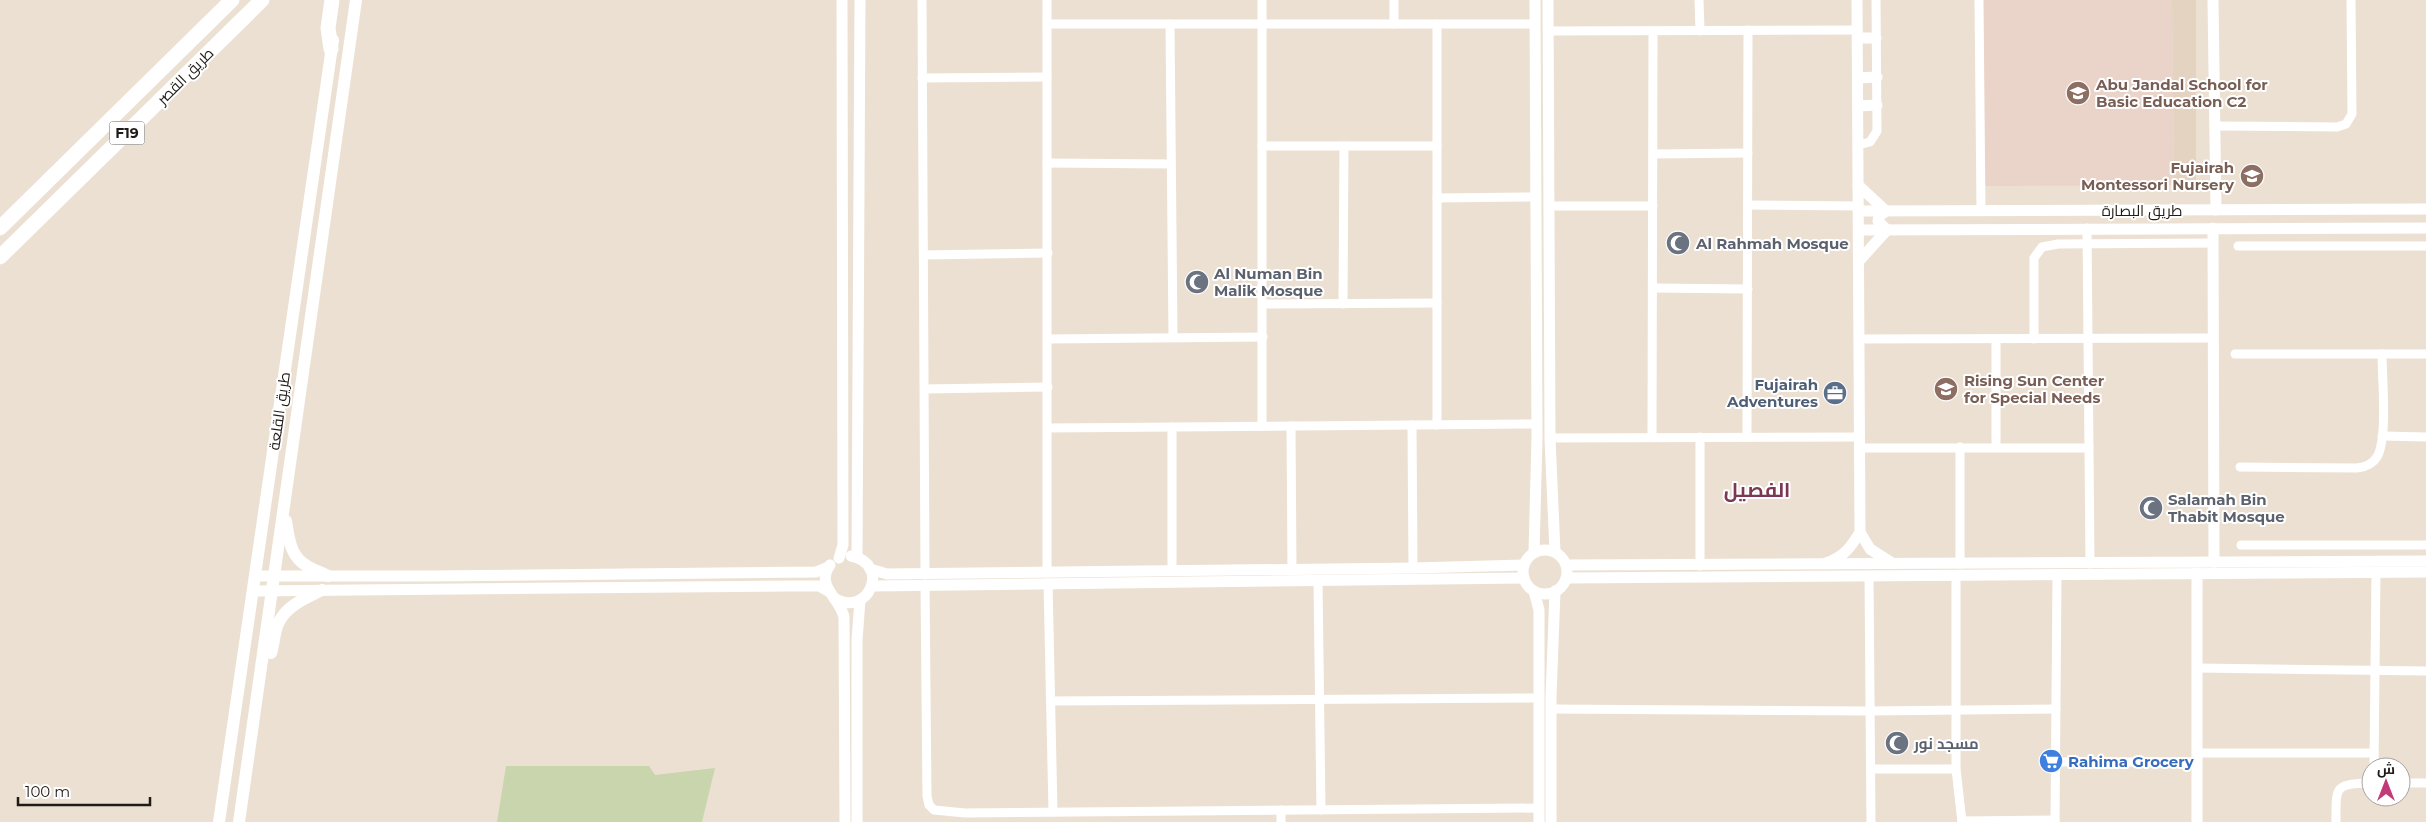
<svg xmlns="http://www.w3.org/2000/svg" width="2426" height="822" font-family="Montserrat,Cairo,sans-serif">
<rect width="100%" height="100%" fill="#ece0d3"/>
<polygon fill="#e5d3c1" points="2172,0 2196,0 2196,186 2174,185"/>
<polygon fill="#ead3c8" points="1983,0 2172,0 2174,185 1984,186"/>
<polygon fill="#c9d5ad" points="506,766 649,766 655,775 715,768 702,822 497,822"/>
<g fill="none" stroke-linecap="round" stroke-linejoin="round">
<g stroke="#fff" stroke-width="9">
<polyline points="922,0 925,573"/>
<polyline points="1047,0 1047,572"/>
<polyline points="1262,0 1262,426"/>
<polyline points="1699,0 1700,31"/>
<polyline points="1979,0 1981,211"/>
<polyline points="1047,24 1535,24"/>
<polyline points="1170,24 1173,337"/>
<polyline points="1394,24 1394,0"/>
<polyline points="1437,24 1437,425"/>
<polyline points="1548,31 1858,30"/>
<polyline points="922,78 1047,77"/>
<polyline points="2216,126 2337,127 2346,124 2352,114 2351,0"/>
<polyline points="1858,145 1870,142 1877,131 1876,0"/>
<polyline points="1262,146 1437,146"/>
<polyline points="1653,154 1748,153"/>
<polyline points="1047,163 1171,164"/>
<polyline points="1437,198 1536,197"/>
<polyline points="1748,205 1859,206"/>
<polyline points="1549,206 1653,206"/>
<polyline points="2087,228 2090,564"/>
<polyline points="2238,246 2426,246"/>
<polyline points="924,255 1048,253"/>
<polyline points="1653,288 1748,289"/>
<polyline points="1263,304 1437,303"/>
<polyline points="1343,304 1344,146"/>
<polyline points="1048,339 1263,337"/>
<polyline points="1859,339 2213,338"/>
<polyline points="1996,339 1996,447"/>
<polyline points="2034,339 2034,258 2042,247 2058,244 2213,243"/>
<polyline points="2235,354 2426,354"/>
<polyline points="925,389 1048,387"/>
<polyline points="1412,425 1413,568"/>
<polyline points="1291,426 1292,570"/>
<polyline points="1048,428 1536,424"/>
<polyline points="2382,436 2426,437"/>
<polyline points="1652,437 1653,31"/>
<polyline points="1700,437 1700,566"/>
<polyline points="1747,437 1748,30"/>
<polyline points="1550,438 1860,437"/>
<polyline points="1960,447 1960,564"/>
<polyline points="1860,448 2089,448"/>
<path d="M 2240,467 L 2357,468 C 2365,467 2372,465 2377,457 C 2388,438 2382,378 2382,354"/>
<polyline points="2241,545 2426,545"/>
<polyline points="1172,571 1172,427"/>
<polyline points="1956,575 1956,769 1962,822"/>
<polyline points="1869,576 1871,822"/>
<polyline points="1318,581 1321,810"/>
<polyline points="1048,583 1053,812"/>
<polyline points="925,584 927,796 929,805 934,810 965,813 1539,808"/>
<polyline points="2197,668 2426,671"/>
<polyline points="1052,701 1538,698"/>
<polyline points="1551,709 1870,711 2056,709"/>
<polyline points="2197,753 2374,753"/>
<polyline points="2055,762 2197,762"/>
<polyline points="2374,767 2376,572"/>
<polyline points="1871,769 1956,769"/>
<polyline points="2401,783 2426,783"/>
<polyline points="1962,821 2055,820"/>
<polyline points="1281,822 1281,810"/>
<polyline points="2055,822 2057,574"/>
<path d="M 2336,822 C 2336,786 2334,784 2371,783"/>
</g>
<g stroke="#fff" stroke-width="11">
<polyline points="1548,0 1550,438 1555,552"/>
<polyline points="1857,0 1860,532 1870,549 1892,563"/>
<polyline points="2213,0 2216,210"/>
<polyline points="1858,38 1876,38"/>
<polyline points="1858,78 1877,77"/>
<polyline points="1858,106 1877,105"/>
<polyline points="1858,185 1886,211 1879,216 1878,221 1887,230 1859,261"/>
<polyline points="1859,211 2426,209"/>
<polyline points="2213,228 2214,562"/>
<polyline points="1859,230 2426,228"/>
<circle cx="1545" cy="572" r="22"/>
<polyline points="1534,552 1537,438 1535,0"/>
<polyline points="857,557 860,0"/>
<polyline points="839,558 843,545 842,0"/>
<path d="M 1826,563 C 1844,557 1851,547 1860,532"/>
<path d="M 830,565 C 815,586 840,598 844,617 L 845,822"/>
<polyline points="1566,565 2426,561"/>
<polyline points="870,569 887,574 1413,568 1524,565"/>
<polyline points="2197,573 2197,822"/>
<polyline points="255,576 433,576 816,572 828,567"/>
<polyline points="1566,578 2426,572"/>
<polyline points="872,586 1524,578"/>
<polyline points="253,591 786,586 819,586 828,591"/>
<polyline points="1534,591 1539,610 1539,822"/>
<path d="M 834,598 C 868,619 892,564 851,556"/>
<polyline points="857,822 857,640 860,600"/>
<polyline points="1551,822 1551,697 1555,591"/>
</g>
<g stroke="#fff" stroke-width="12">
<path d="M 286,521 C 289,539 290,556 307,566 C 313,570 321,572 328,576"/>
<path d="M 271,653 C 274,644 274,635 277,626 C 285,606 304,599 322,590"/>
<polyline points="219,822 333,40"/>
<polyline points="239,822 356,0"/>
</g>
<g stroke="#fff" stroke-width="15">
<polyline points="331,49 328,28 332,0"/>
<polyline points="0,228 232,0"/>
<polyline points="0,257 262,0"/>
</g>
</g>
<defs>
<g id="school-disc" transform="scale(1.25)"><circle r="9.5" fill="#8d6e63" stroke="#fff"/><path d="M0-5L7-2L0 1L-7-2ZM-4 1L0 2.5L4 1V4Q0 6-4 4Z" fill="#fff"/></g>
<g id="mosque-disc" transform="scale(1.25)"><circle r="9.5" fill="#6b7280" stroke="#fff"/><path d="M3.5-4.9A6 6 0 1 0 3.5 4.9A5 5 0 1 1 3.5-4.9Z" fill="#fff"/></g>
<g id="office-disc" transform="scale(1.25)"><circle r="9.5" fill="#5c6f8a" stroke="#fff"/><path d="M-6-3h4V-5.5h4V-3h4V5H-6ZM-1-4.5V-3h2v-1.5ZM-6 0V1H6V0Z" fill="#fff"/></g>
<g id="supermarket-disc" transform="scale(1.25)"><circle r="9.5" fill="#3f7fe0" stroke="#fff"/><path d="M-6-5.5h2.5l.6 2H6L4.5 2H-2.5L-4.4-4H-6ZM-1.5 3.2a1.3 1.3 0 1 0 .1 0ZM3 3.2a1.3 1.3 0 1 0 .1 0Z" fill="#fff"/></g>
</defs>
<g fill-rule="evenodd">
<use href="#school-disc" x="2078" y="93"/>
<use href="#school-disc" x="2252" y="176"/>
<use href="#mosque-disc" x="1678" y="243"/>
<use href="#mosque-disc" x="1197" y="282"/>
<use href="#school-disc" x="1946" y="389"/>
<use href="#office-disc" x="1835" y="393"/>
<use href="#mosque-disc" x="2151" y="508"/>
<use href="#mosque-disc" x="1897" y="743"/>
<use href="#supermarket-disc" x="2051" y="761"/>
</g>
<g text-anchor="middle" dominant-baseline="central" stroke-width="4" stroke-linejoin="round" paint-order="stroke">
<rect fill="#fff" stroke="#635f5d" stroke-width="1" x="109.5" y="121.5" width="35" height="23" rx="4"/>
<g font-size="14" font-weight="bold" fill="#201b17">
<text x="127" y="133">F19</text>
</g>
<g font-size="15" fill="#201b17" stroke="#fff">
<text transform="translate(185 76) rotate(-45)">طريق القصر</text>
<text x="2142" y="210">طريق البصارة</text>
<text transform="translate(279 411) rotate(-82)">طريق القلعة</text>
</g>
<g font-size="15" font-weight="bold" fill="#785e54" stroke="#fff" text-anchor="start">
<text x="2096" y="84">Abu Jandal School for<tspan x="2096" dy="17">Basic Education C2</tspan></text>
<text x="2234" y="167" text-anchor="end">Fujairah<tspan x="2234" dy="17">Montessori Nursery</tspan></text>
<text x="1964" y="380">Rising Sun Center<tspan x="1964" dy="17">for Special Needs</tspan></text>
</g>
<g font-size="15" font-weight="bold" fill="#5b616d" stroke="#fff" text-anchor="start">
<text x="1696" y="243">Al Rahmah Mosque</text>
<text x="1214" y="273">Al Numan Bin<tspan x="1214" dy="17">Malik Mosque</tspan></text>
<text x="2168" y="499">Salamah Bin<tspan x="2168" dy="17">Thabit Mosque</tspan></text>
<text x="1914" y="743">مسجد نور</text>
</g>
<g font-size="15" font-weight="bold" fill="#4e5e75" stroke="#fff" text-anchor="end">
<text x="1818" y="384">Fujairah<tspan x="1818" dy="17">Adventures</tspan></text>
</g>
<g font-size="15" font-weight="bold" fill="#366cbe" stroke="#fff" text-anchor="start">
<text x="2068" y="761">Rahima Grocery</text>
</g>
<g font-size="20" font-weight="bold" fill="#7c3853" stroke="#fff">
<text x="1757" y="490">الفصيل</text>
</g>
</g>
<g transform="translate(2386 782)"><circle r="24" fill="#ffffff" stroke="#a6a4a2"/>
<path d="M0-4L9 19L0 12L-9 19Z" fill="#c23a77"/>
<text y="-8" font-size="14" font-weight="bold" text-anchor="middle" fill="#201b17">ش</text>
</g>
<path d="M18 797v8h132v-8" fill="none" stroke="#201b17" stroke-width="2.5"/>
<text x="25" y="797" font-size="15" fill="#201b17" stroke="#ffffff" stroke-width="4" paint-order="stroke">100 m</text>
</svg>
